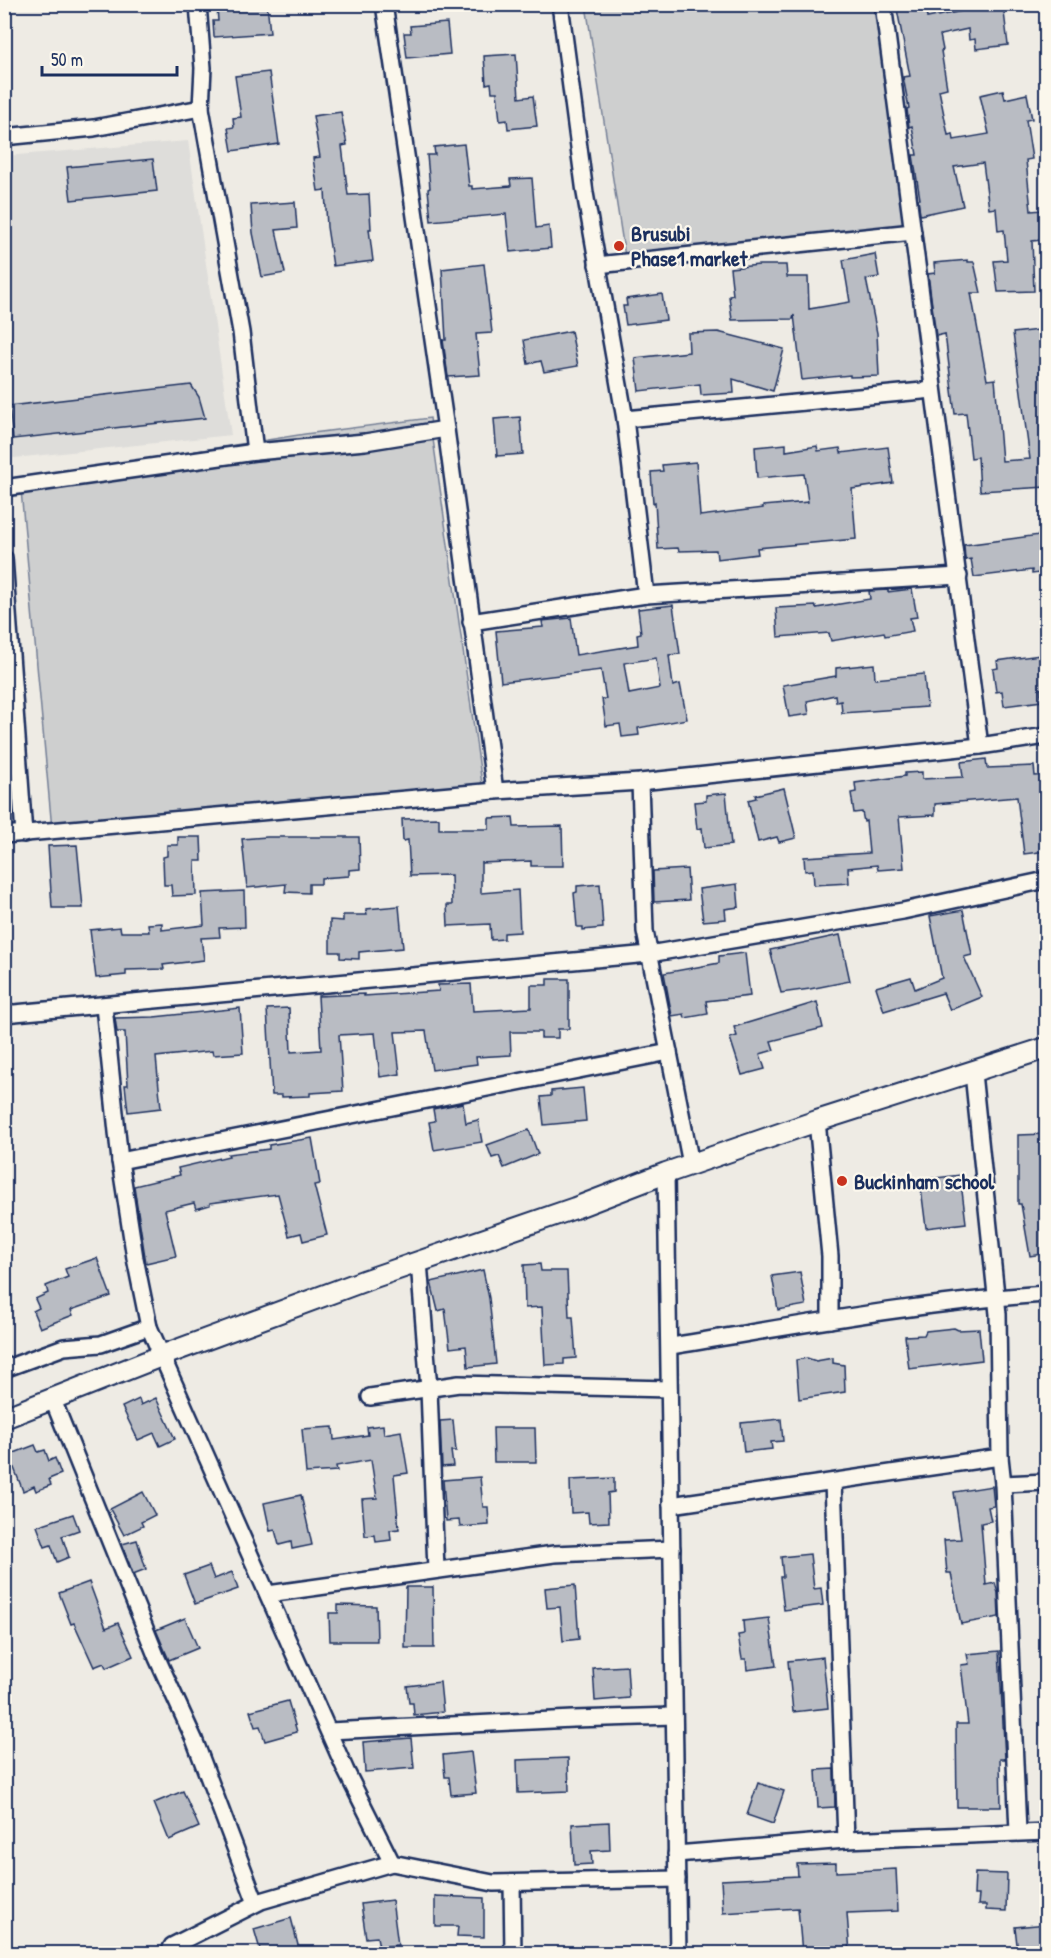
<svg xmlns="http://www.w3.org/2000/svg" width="1051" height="1958" font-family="'Patrick Hand',sans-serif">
<rect width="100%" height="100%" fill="#eeebe4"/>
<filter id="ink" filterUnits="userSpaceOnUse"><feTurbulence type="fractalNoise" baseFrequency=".0167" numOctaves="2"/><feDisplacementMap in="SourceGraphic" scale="12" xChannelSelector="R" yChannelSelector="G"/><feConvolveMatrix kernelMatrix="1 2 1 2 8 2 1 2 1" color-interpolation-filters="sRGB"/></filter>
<g filter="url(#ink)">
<polygon fill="#deddda" points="188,141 231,435 5,459 5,156"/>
<g fill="#cecfcf" stroke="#747f96" stroke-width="1.5">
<polygon points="586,5 880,5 907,235 626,263"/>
<polygon points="430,418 482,784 52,829 20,479 305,434"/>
</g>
<g fill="#b9bcc3" stroke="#1b2f5e" stroke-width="1.5" fill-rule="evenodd">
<polygon points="246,4 267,4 270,33 214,37 213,21 218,21 217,7"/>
<polygon points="896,4 926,4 927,18 963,11 962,4 1003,4 1008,45 976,49 975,39 969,40 968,29 940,35 943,50 941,51 947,88 939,90 948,135 953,134 954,140 989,134 980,95 1003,90 1005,99 1027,94 1032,119 1026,120 1032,159 1026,160 1031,211 1043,210 1046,233 1042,233 1042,240 1032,241 1034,291 998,292 994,261 1007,260 1004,230 998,231 996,208 989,209 983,163 954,167 963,206 920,215 918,199 920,199 913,155 917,155 912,126 909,127 907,109 909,108 903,77 910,76"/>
<polygon points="447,23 450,54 407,58 404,33 411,33 410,26"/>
<polygon points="516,54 519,98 533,96 537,126 508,129 507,120 500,121 497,92 492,92 491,83 486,84 484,56"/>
<polygon points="269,72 279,144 232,151 228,128 234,127 233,118 241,117 235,76"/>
<polygon points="341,112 347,145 342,146 348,195 369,194 371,229 369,229 373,261 333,266 327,227 325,190 318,191 313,158 320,157 313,116"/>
<polygon points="464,144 469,186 472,186 472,189 511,186 510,179 532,178 536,228 549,226 551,248 510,252 506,214 431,221 428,189 430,188 427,155 435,155 434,147"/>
<polygon points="153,159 157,191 71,200 67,167"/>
<polygon points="295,202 297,228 276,230 285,273 262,277 253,233 251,205"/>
<polygon points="875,254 879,277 866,279 877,333 879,376 850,377 850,375 802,380 794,315 793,319 732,320 729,296 733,295 730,268 759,265 786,265 787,277 808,277 809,309 850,302 843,260"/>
<polygon points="968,260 968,262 974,262 981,293 971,293 987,380 995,379 1002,461 1030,459 1013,333 1047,329 1047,487 980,491 978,457 971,458 966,413 955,414 945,334 936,336 928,274 935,273 934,263"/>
<polygon points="484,264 492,333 476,334 480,375 448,377 443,340 446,340 442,269"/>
<polygon points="662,294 666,320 626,325 623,306 627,306 626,299"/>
<polygon points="571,331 578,366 544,372 541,361 528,364 524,340"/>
<polygon points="718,332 784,349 773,391 733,379 734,393 701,395 700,384 639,391 635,358 689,352 688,333"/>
<polygon points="191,385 199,397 205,418 13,439 9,406"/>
<polygon points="520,417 523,454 497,456 494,419"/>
<polygon points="786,444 786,451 817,446 818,451 840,448 841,453 888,447 893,483 852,489 856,539 757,548 758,554 717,559 716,550 679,551 678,548 658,549 655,502 653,503 651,472 663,471 662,465 696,462 700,516 763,508 763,506 808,502 804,474 757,478 755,447"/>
<polygon points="1047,534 1047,572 1032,574 1032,570 974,577 971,559 965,560 964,545"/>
<polygon points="912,589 917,617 910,618 913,631 885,636 884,632 831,641 829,633 778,637 776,608 816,606 816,608 870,599 869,591 888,590 888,592"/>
<path d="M 673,605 L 680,654 L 669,655 L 673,686 L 680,684 L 687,719 L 638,728 L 639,735 L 622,737 L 620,724 L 606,726 L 602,699 L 606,699 L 601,670 L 501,682 L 496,631 L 543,627 L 542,621 L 571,618 L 576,655 L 638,645 L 637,634 L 641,633 L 638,609 ZM 656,658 L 660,688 L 629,694 L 624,663 Z"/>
<polygon points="1047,654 1047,688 1040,689 1042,701 1004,706 1002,691 996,692 993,669 998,668 997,661"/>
<polygon points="874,664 875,679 924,674 927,707 842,713 841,701 836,702 835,695 807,701 809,714 789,717 783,685 836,676 836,668"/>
<polygon points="986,759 987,768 1034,766 1035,776 1047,775 1047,824 1044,825 1047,851 1024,854 1017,797 935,804 935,815 899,817 904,868 878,870 877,865 848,868 849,883 814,885 813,870 805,871 804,857 869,853 866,821 864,822 862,812 854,813 851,793 856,792 855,783 905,776 905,773 922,772 922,779 963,777 961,762"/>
<polygon points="784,788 796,838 779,842 777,837 758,842 748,800 756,798 755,795"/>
<polygon points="726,793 731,845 704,848 702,828 697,829 694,802 706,801 706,795"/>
<polygon points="513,817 514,827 562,826 563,866 531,866 531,861 481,863 481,893 518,890 520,932 504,933 504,939 491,940 490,924 448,926 447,905 452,905 451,875 410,876 408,840 403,841 402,819 439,818 439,829 489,829 489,818"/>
<polygon points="178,837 201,837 202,861 195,861 196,895 172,896 171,885 164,885 163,857 167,856 167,845 178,845"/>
<polygon points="267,837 359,837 360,869 349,870 349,876 321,878 321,884 309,884 309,893 285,892 286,884 247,888 242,839"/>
<polygon points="77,845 83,908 52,908 48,846"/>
<polygon points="687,869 689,900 654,902 653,871"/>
<polygon points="600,884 603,928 583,930 583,927 577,927 574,893 577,892 577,886"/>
<polygon points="737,884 739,907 725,909 726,919 703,921 699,889"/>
<polygon points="244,891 245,927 219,928 220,937 201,938 204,960 163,965 164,969 126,970 126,975 96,978 90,930 120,927 121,932 149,932 148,924 162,923 162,930 204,925 202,893"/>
<polygon points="399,906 403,948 359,952 359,959 340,958 340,952 330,952 330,920 343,921 343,915 367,915 366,909"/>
<polygon points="963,910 972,955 964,957 982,997 950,1010 943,993 884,1011 876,987 911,977 915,989 942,978 930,916"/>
<polygon points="840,935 850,981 810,989 781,993 770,950"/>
<polygon points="745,953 750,996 706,1001 708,1014 685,1018 684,1014 672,1016 664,973 719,963 719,956"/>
<polygon points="547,979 569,979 569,1029 558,1029 558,1038 541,1038 541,1032 510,1032 511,1055 476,1057 477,1064 432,1070 426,1031 395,1032 400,1074 380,1077 375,1033 339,1035 343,1091 310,1093 310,1096 282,1097 282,1095 272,1095 267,1009 289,1008 291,1052 321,1050 318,996 364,994 364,996 439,991 438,985 471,984 473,1011 531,1008 531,985 547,985"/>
<polygon points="817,1002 823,1028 771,1041 774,1050 760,1054 765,1069 742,1075 730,1038 737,1036 734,1027"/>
<polygon points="240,1008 243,1053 213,1055 212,1051 156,1057 161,1108 128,1112 125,1085 128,1085 125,1032 117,1032 115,1018 154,1017"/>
<polygon points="583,1088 586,1121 544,1125 541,1097 551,1096 551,1091"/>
<polygon points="463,1103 466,1123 478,1120 482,1142 434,1150 429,1122 435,1121 433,1109"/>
<polygon points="529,1130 538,1154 504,1168 499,1156 492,1158 487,1145"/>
<polygon points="1047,1134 1047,1253 1030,1256 1021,1204 1018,1204 1018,1135"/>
<polygon points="312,1138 320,1184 314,1185 327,1235 303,1241 301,1233 289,1236 278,1194 210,1203 210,1205 196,1209 194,1203 165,1210 176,1256 146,1263 134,1186 180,1175 178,1168 229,1156 228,1154 269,1149 269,1145"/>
<polygon points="960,1175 966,1223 926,1228 920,1180"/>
<polygon points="97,1258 111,1296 71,1310 73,1315 40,1328 33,1311 39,1308 35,1299 48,1293 46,1286 68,1277 65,1269"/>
<polygon points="540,1264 541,1271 567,1271 569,1317 573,1317 576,1358 564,1359 564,1364 545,1365 542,1307 525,1308 524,1265"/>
<polygon points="483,1270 489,1298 496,1364 468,1367 466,1346 450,1348 445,1309 438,1311 431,1282"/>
<polygon points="800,1272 806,1305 778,1310 772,1276"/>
<polygon points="954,1328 958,1330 979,1329 982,1360 909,1369 905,1336 924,1335 926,1331"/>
<polygon points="807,1358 816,1361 833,1358 833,1363 844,1365 845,1392 799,1399 796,1360"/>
<polygon points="156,1398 175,1439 160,1446 154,1433 138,1440 122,1407 139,1399 141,1405"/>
<polygon points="781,1419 783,1441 771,1442 772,1449 744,1452 741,1423"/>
<polygon points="453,1420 456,1451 451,1451 453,1466 442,1467 440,1421"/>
<polygon points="383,1425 384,1434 401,1431 408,1473 394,1475 399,1529 390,1530 391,1540 376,1542 375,1535 365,1536 362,1499 377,1498 371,1460 336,1466 337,1471 306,1473 302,1429 333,1427 334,1440 368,1435 367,1427"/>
<polygon points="493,1428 535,1428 536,1462 494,1462"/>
<polygon points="35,1445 38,1452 45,1450 49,1461 55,1458 61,1474 49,1479 51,1485 36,1491 34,1486 23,1491 9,1455"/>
<polygon points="480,1477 483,1507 488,1507 489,1525 460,1527 459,1520 446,1521 443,1480"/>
<polygon points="614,1478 614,1492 608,1493 609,1522 589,1523 588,1512 571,1513 570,1480"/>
<polygon points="992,1486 994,1506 988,1507 991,1521 981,1523 986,1585 995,1583 998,1593 999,1617 961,1624 951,1573 947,1573 944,1540 961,1539 954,1492"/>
<polygon points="143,1492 155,1515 141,1522 143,1526 124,1535 110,1509"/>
<polygon points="301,1495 312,1545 292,1549 291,1542 279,1545 275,1530 270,1531 264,1503"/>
<polygon points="73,1514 79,1530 62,1536 69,1557 57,1562 51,1545 45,1547 37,1526"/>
<polygon points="137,1540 146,1569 133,1574 122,1544"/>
<polygon points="810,1554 814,1589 821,1588 823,1605 784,1610 780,1577 783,1577 781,1557"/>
<polygon points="209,1566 214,1579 232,1572 238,1589 195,1604 184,1575"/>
<polygon points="89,1582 106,1628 118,1623 133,1656 106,1668 104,1663 94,1667 74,1623 71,1624 59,1593"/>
<polygon points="575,1585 579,1639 563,1641 560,1607 547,1608 545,1588"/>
<polygon points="406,1587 433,1587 434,1648 405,1648"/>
<polygon points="338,1605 376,1606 377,1641 330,1641 329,1613 338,1613"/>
<polygon points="185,1618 198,1648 169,1660 156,1630"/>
<polygon points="769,1618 776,1666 747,1670 746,1659 742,1659 738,1635 744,1634 743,1621"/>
<polygon points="999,1651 1005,1759 1000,1759 1001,1807 957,1807 956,1724 968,1724 961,1665 969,1664 967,1654"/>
<polygon points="823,1657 828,1708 793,1712 788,1661"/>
<polygon points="627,1666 629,1698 595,1701 593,1668"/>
<polygon points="440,1682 443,1712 414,1715 413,1703 409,1703 407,1686"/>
<polygon points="288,1701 297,1732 265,1741 260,1726 255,1727 250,1711"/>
<polygon points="411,1738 414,1768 365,1772 363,1742"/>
<polygon points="471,1752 476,1793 451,1795 449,1777 445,1777 443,1755"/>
<polygon points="568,1758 569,1791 518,1793 517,1760"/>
<polygon points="834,1769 835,1807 818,1808 816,1770"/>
<polygon points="758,1783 784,1791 773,1824 747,1815"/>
<polygon points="183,1791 199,1827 169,1840 154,1803"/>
<polygon points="609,1822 610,1850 591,1851 592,1864 574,1865 572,1824"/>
<polygon points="836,1863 836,1872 896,1869 898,1911 847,1913 850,1953 802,1953 798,1908 723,1913 721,1880 798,1876 797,1864"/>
<polygon points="975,1873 1007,1874 1006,1911 986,1910 986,1905 978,1905 979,1895 974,1895"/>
<polygon points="435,1896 484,1898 484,1937 457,1936 458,1926 435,1926"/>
<polygon points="392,1900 398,1945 379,1947 377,1937 366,1938 361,1904"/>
<polygon points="291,1918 299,1949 283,1953 261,1953 254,1929"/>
<polygon points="1047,1924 1047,1953 1018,1953 1015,1927"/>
</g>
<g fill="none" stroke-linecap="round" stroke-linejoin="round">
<g stroke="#1b2f5e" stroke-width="20">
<g id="minor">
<polyline points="198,4 203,68 201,108 241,332 255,452"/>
<polyline points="384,4 446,429 495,791"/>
<polyline points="560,4 585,193 625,419 646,595"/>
<polyline points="883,4 980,746"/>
<polyline points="4,137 94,128 201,108"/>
<polyline points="597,265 913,232"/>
<polyline points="625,419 933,390"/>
<polyline points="4,488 255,452 365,442 446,429"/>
<polyline points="4,558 24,834"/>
<polyline points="471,622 646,595 959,576"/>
<polyline points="640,782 645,931 691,1164"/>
<polyline points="4,835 495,791 640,782 980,746 1046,736"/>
<polyline points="104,1006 120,1161 135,1258 149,1327 346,1771 392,1863 493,1883 677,1879"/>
<polyline points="4,1014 649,954 903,911 1046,880"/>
<polyline points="973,1073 998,1314 1000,1457 1003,1484 1018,1832"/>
<polyline points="817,1121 830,1256 830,1320"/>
<polyline points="120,1161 669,1052"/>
<polyline points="666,1173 678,1954"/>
<polyline points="419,1262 429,1389 436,1570"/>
<path d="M 670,1346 C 795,1326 920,1302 1046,1294"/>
<polyline points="4,1369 64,1347 101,1344 149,1327"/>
<polyline points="370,1397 459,1384 669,1389"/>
<polyline points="53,1400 157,1658 194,1739 256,1903"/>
<polyline points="833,1482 846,1840"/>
<polyline points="1003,1484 1046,1482"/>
<polyline points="671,1505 1000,1457"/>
<polyline points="268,1594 554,1554 672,1549"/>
<polyline points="329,1731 573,1719 674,1716"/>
<polyline points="676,1854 846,1840 1046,1832"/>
<polyline points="512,1883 513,1954"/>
<polyline points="169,1954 172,1946 261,1901 392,1863"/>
</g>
</g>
<g stroke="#1b2f5e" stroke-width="24">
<polyline id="tertiary" points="4,1418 161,1356 366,1280 575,1208 666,1173 817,1121 1046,1048"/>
</g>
<use href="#minor" stroke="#fbf7ec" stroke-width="15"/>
<use href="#tertiary" stroke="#fbf7ec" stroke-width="20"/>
</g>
</g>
<g fill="#c8321e" stroke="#fbf7ec" stroke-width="2">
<circle cx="619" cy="246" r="6"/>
<circle cx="842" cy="1181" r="6"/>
</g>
<g text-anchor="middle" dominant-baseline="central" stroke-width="4.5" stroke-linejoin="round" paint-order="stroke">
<g font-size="22" font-weight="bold" fill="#1b2f5e" stroke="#fbf7ec" text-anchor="start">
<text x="631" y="233">Brusubi<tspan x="631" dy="25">Phase1 market</tspan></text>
<text x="854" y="1181">Buckinham school</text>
</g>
</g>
<rect width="1051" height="1958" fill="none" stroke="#fbf7ec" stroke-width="24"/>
<rect x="12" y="12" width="1027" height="1934" fill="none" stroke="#1b2f5e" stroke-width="2" filter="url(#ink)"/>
<path d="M42 66v9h135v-9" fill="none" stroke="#1b2f5e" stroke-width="3"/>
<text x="51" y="66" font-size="18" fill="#1b2f5e" stroke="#fbf7ec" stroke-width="4.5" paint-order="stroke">50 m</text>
</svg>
